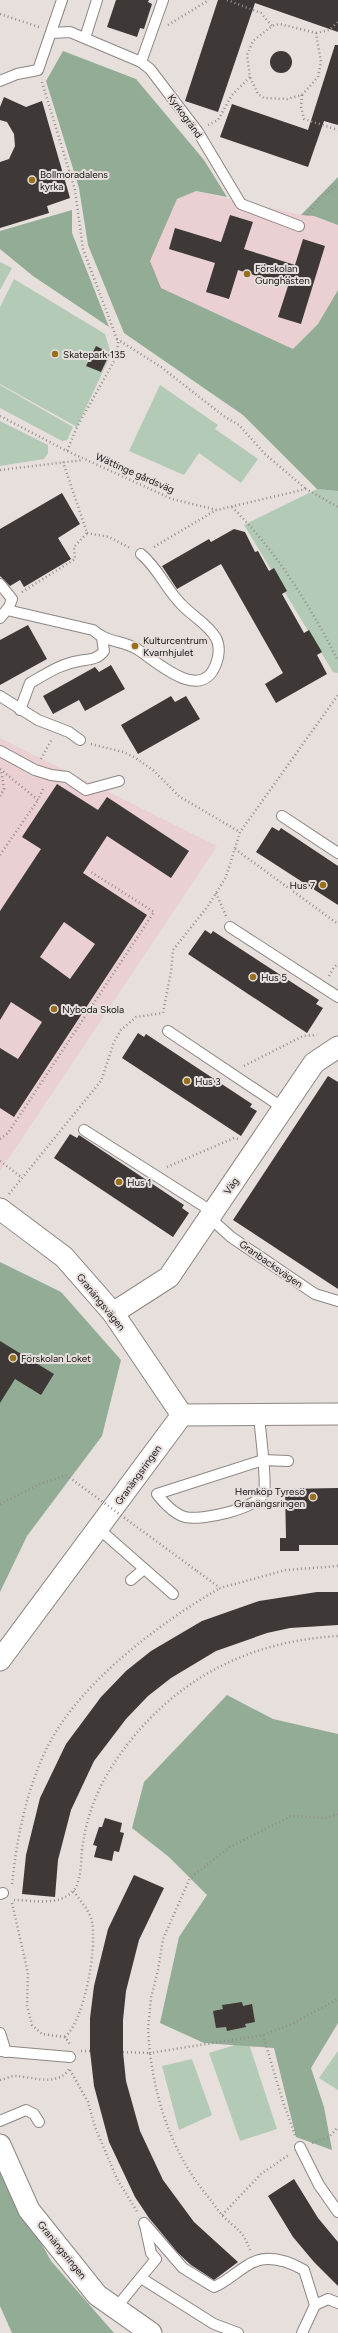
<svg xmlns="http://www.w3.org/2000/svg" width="338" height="2333" font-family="Figtree,sans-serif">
<rect width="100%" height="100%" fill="#e6dfdc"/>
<g fill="#eacfd3">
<polygon points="195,191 301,215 314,215 338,225 338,290 318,324 294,349 160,288 150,261 177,199"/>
<polygon points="0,738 217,846 0,1171"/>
</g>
<g fill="#b3cab6">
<polygon points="0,262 12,268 0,290"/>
<polygon points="14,279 105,334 111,354 77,427 0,384 0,307"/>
<polygon points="0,385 73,427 67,440 62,441 0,408"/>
<polygon points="160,385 218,425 215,429 258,459 241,483 199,453 184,475 129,451"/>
<polygon points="0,421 48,445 48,453 44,459 0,466"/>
<polygon points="317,489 338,491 338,673 333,672 244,525"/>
<polygon points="248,2041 277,2129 240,2141 209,2053"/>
<polygon points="338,2051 338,2090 319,2078"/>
<polygon points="192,2059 212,2115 179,2130 162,2066"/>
</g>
<g fill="#93ac95">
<polygon points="63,51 136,79 204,160 227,197 196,191 177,199 150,261 161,288 293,349 318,324 338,290 338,491 317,489 243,415 124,333 88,245 79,188 46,81"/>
<polygon points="338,177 338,225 314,216 301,215"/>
<polygon points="72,210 72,233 109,327 33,276 0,249 0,231"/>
<polygon points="0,1262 61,1292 121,1360 102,1436 27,1536 0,1592"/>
<polygon points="227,1695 273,1719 338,1734 338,2023 311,2068 324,2107 332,2150 296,2137 274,2048 204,2043 160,2023 179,1937 207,1895 169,1857 132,1828 144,1782"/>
<polygon points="0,2169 51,2261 114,2333 12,2333 0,2306"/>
</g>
<g fill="#3e3936" fill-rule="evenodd">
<polygon points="116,0 149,0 148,2 152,4 144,29 140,28 137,37 107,27"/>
<polygon points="218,0 338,0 338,32 255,3 218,112 185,101"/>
<polygon points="335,45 338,45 338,125 324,121 308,167 220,137 232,104 308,130"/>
<circle cx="281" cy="62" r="11"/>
<polygon points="4,97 26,107 42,101 70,198 47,206 49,213 0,228 0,162 9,159 15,146 14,134 7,122 0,120 0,107"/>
<polygon points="230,215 253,222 244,249 295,265 303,239 325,246 301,324 278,317 288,286 238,270 229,299 206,292 215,263 169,249 175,228 221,242"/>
<polygon points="96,346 110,353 101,372 86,366"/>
<polygon points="62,493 80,524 58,538 71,559 24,587 20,580 10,586 0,576 0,529"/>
<polygon points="234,529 245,532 255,552 258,551 269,571 274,568 287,591 282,594 304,633 309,630 322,652 317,655 327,674 276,703 265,684 283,673 221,564 177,589 162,566 209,539 211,542"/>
<polygon points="28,625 47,659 0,685 0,640"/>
<polygon points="111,665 125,689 85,711 79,700 53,714 43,696 95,667 99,672"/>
<polygon points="171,696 175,702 186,696 200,719 138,754 121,725"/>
<path d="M 57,784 L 98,810 L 107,797 L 189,851 L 171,878 L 107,836 L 83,873 L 147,915 L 14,1117 L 0,1108 L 0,1048 L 18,1059 L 42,1022 L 11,1002 L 0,1020 L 0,911 L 41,849 L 22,837 ZM 64,922 L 95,944 L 70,979 L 40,957 Z"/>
<polygon points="272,827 279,831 281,828 338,866 338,905 256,852"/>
<polygon points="205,930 211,934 213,931 319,1000 316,1004 323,1008 307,1033 188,954"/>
<polygon points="138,1033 144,1037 146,1034 252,1104 250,1107 257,1111 241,1136 122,1058"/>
<polygon points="328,1076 338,1082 338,1289 233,1220"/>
<polygon points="70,1134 77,1138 79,1135 184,1205 182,1208 189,1213 173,1237 54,1158"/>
<polygon points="0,1341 54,1374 41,1395 15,1379 0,1403"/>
<polygon points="338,1488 338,1545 299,1545 299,1551 280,1551 280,1538 286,1538 285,1489"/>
<polygon points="317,1592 338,1592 338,1625 290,1628 267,1633 216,1651 171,1678 148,1696 126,1719 94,1761 71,1810 58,1860 55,1897 22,1894 26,1855 40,1798 66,1744 101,1697 126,1671 151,1651 202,1621 259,1601"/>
<polygon points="105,1818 122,1823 120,1832 124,1833 119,1852 114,1851 112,1861 94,1857 97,1846 93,1845 99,1827 102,1827"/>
<polygon points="134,1875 164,1888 139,1940 126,1991 123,2020 123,2052 126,2081 140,2131 163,2180 194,2222 238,2262 214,2280 191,2265 178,2253 149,2218 135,2197 109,2142 94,2086 90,2051 90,2018 94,1986 108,1929"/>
<polygon points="242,2002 243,2006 252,2004 255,2022 245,2024 246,2027 227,2031 226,2027 216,2028 213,2011 223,2009 222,2005"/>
<polygon points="294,2179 318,2218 338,2242 338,2286 314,2262 293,2237 268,2196"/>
</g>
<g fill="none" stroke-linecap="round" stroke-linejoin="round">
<g stroke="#8d8683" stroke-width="12">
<g id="lane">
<polyline points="51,33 70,32 141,62 150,69 198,132 241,204 299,226"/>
<polyline points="85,38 97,0"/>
<polyline points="141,62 163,0"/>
<polyline points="0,81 17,74 38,70 62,0"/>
<polyline points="0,584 12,599 9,607 0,618"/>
<path d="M 7,610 L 93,630 C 107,643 122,640 137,649 C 156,661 201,704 216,664 C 219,656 220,646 216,638 C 208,624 192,616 181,604 C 166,589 158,568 141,554"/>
<polyline points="0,696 38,720 69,732 80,740"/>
<path d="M 20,710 L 30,683 C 46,674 60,664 79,661 C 89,659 97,660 104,651 L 102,638"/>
<polyline points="0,751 35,770 51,775 67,777 86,790 119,781"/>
<polyline points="282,816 338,853"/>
<polyline points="230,927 338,997"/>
<polyline points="168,1031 283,1108"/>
<polyline points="84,1130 205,1207 209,1217 231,1237 315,1294 338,1301"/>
<path d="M 259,1416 C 260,1430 267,1481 264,1492 C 258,1509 201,1521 185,1517 C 174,1514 164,1503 157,1494 L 263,1460 L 288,1461"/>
<polyline points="99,1529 173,1594"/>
<polyline points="131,1580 144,1569"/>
<polyline points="0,1894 3,1893"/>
<polyline points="0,2033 6,2052"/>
<polyline points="0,2051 70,2057"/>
<polyline points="0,2121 26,2110 34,2114 39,2122"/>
<polyline points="300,2147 319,2185 338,2212"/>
<path d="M 144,2223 L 183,2268 L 214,2287 C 228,2281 236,2272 248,2265 C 266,2253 288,2261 304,2270 L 315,2305 L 302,2333"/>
<polyline points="141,2278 214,2324 238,2333"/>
<polyline points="315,2305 328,2299 338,2303"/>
<polyline points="115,2309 156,2259 151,2253 145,2225"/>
</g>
</g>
<g stroke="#8d8683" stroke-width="23">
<g id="street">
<polyline points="0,1209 64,1257 113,1313 182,1415"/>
<polyline points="113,1313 169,1277 314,1063 338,1047"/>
<polyline points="182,1415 338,1414"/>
<polyline points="0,1660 182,1415"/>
<polyline points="0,2145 29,2210 97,2295 151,2333"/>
</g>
</g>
<g stroke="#948e8c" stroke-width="2.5" stroke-dasharray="1 3" stroke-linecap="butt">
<polyline points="227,0 261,13 272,26"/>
<polyline points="0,14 39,27"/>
<polyline points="168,25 209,0"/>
<polyline points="316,33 329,30 338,22"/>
<polyline points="42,82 75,190 83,249 118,342 117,356 77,427 67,451"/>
<polyline points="302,95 301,107 304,119 338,130"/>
<polyline points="208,125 218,120 232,95 250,77 247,55 253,41 272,26 280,24 316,33 321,62 318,77 302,95 287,99 264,98 258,94 250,77"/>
<polyline points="307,215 320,198 338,185"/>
<polyline points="117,339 161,367 225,417 239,425 265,454 306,489"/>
<polyline points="0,416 67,451 172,499 217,510 306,489 338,507"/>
<polyline points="0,470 83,460"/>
<path d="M 232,507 C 276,551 310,605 338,661"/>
<polyline points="87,533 109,537 130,548"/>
<polyline points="154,547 216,510"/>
<polyline points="22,592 75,559 74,547 87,533 63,462"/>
<polyline points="91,744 123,752 134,757 153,770 180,797 240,832"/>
<polyline points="41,759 52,739"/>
<polyline points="0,769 38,800 44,787"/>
<polyline points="0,796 4,789 1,770"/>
<polyline points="235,849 338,924"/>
<polyline points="0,855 38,800"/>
<polyline points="216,893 226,916"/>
<polyline points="329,976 334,967 338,964"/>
<polyline points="244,1066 303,1036 317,1035"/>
<polyline points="0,1139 8,1133 154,912 91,872"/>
<polyline points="0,1161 21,1177"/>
<polyline points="167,1167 234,1138 240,1139"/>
<polyline points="9,1194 101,1081 114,1042 121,1030 136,1017 163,1013 171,972 173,950 208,906 226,877 240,832 338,695"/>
<polyline points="0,1504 40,1484 66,1475"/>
<polyline points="197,1571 220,1588 286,1570 338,1566"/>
<polyline points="338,1814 326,1818 291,1816 230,1847 190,1878 163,1939 158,1970 151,1998 148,2030 150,2053 263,2035 292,2024 338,1999"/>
<path d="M 12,1884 C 17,1839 25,1795 45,1752 C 75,1686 158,1624 220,1588"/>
<path d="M 14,1900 C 32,1900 60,1907 74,1890 C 83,1878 80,1857 83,1843 C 85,1829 89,1815 94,1802 C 103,1778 116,1759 131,1740 C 184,1674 254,1641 338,1636"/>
<polyline points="12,1903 28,1973 27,2006 32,2025 42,2034 65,2037 70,2044"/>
<polyline points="263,2035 282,2099 295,2135"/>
<path d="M 65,2037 C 85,2019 97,1948 92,1922 C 90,1911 79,1899 73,1890"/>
<polyline points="81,2051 90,2051"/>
<path d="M 123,2052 L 150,2053 C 156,2103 173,2153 205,2193 C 211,2200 216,2208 222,2215 C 236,2230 242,2228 250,2250"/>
<polyline points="70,2070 88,2102 95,2127 117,2179 138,2213"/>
<path d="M 0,2080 C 5,2079 10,2076 16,2076 C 33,2077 58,2087 69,2069"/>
<polyline points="312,2143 329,2137 338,2127"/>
<polyline points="222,2215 261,2174 290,2154"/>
</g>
<use href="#lane" stroke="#fff" stroke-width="10"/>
<use href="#street" stroke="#fff" stroke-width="21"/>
<polyline stroke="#948e8c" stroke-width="2.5" stroke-dasharray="1 3" stroke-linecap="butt" points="66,1475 197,1571"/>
</g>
<g fill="#996f1c" stroke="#e6dfdc" stroke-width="1.5">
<circle cx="32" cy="180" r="4"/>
<circle cx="247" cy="274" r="4"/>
<circle cx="55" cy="354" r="4"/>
<circle cx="135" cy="646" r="4"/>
<circle cx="323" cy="885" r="4"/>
<circle cx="253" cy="977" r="4"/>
<circle cx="54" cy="1009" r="4"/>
<circle cx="187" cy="1081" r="4"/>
<circle cx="119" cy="1182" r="4"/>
<circle cx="13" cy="1358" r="4"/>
<circle cx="313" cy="1497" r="4"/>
</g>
<g text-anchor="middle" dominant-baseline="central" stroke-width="4" stroke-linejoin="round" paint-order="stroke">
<g font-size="10" fill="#161412" stroke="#e6dfdc">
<text transform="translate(185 116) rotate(54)">Kyrkogränd</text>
<text transform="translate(135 473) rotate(24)">Wättinge gårdsväg</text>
<text transform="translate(231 1186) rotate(-56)">Väg</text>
<text transform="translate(271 1264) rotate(35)">Granbacksvägen</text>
<text transform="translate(101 1302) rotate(51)">Granängsvägen</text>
<text transform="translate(138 1475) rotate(-54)">Granängsringen</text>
<text transform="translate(62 2250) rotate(51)">Granängsringen</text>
</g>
<g font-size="10" fill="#161412" stroke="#e6dfdc" text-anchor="start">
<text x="40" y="174">Bollmoradalens<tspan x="40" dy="12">kyrka</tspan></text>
<text x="255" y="268">Förskolan<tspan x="255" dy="12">Gunghästen</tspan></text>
<text x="63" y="354">Skatepark 135</text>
<text x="143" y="640">Kulturcentrum<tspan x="143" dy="12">Kvarnhjulet</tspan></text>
<text x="315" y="885" text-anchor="end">Hus 7</text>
<text x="261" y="977">Hus 5</text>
<text x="62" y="1009">Nyboda Skola</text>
<text x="195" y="1081">Hus 3</text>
<text x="127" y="1182">Hus 1</text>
<text x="21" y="1358">Förskolan Loket</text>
<text x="305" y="1491" text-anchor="end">Hemköp Tyresö<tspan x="305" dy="12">Granängsringen</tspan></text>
</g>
</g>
</svg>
